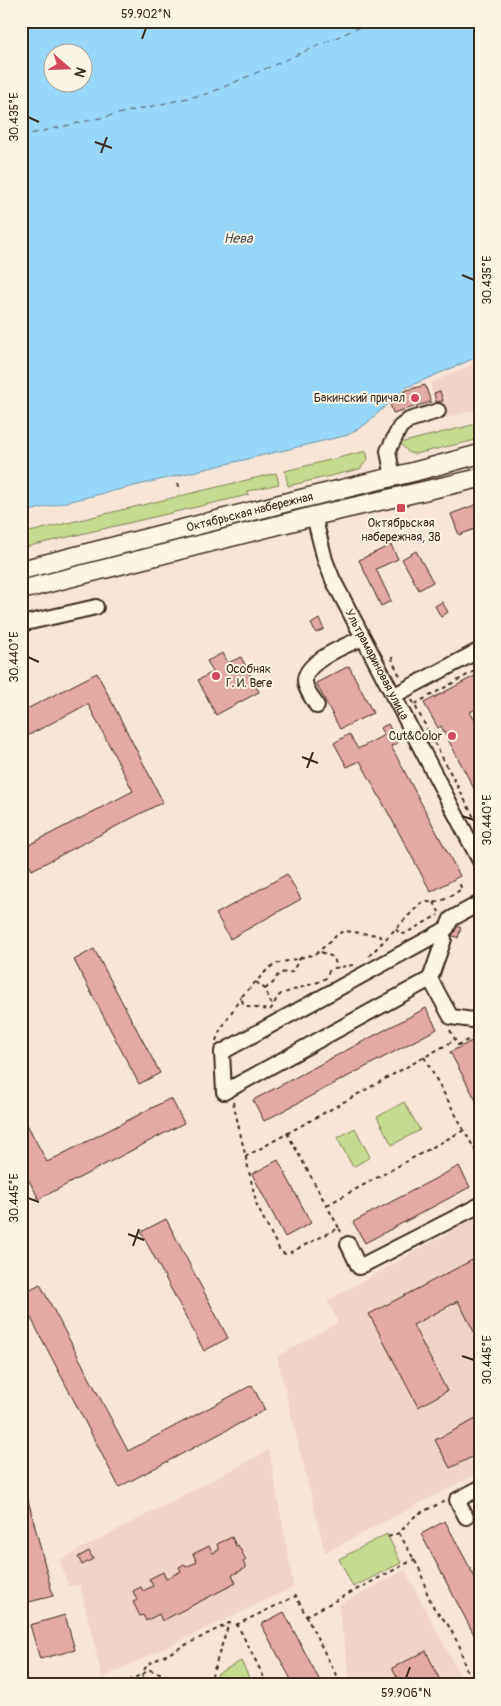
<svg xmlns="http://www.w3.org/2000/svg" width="501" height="1706" font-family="Pangolin,sans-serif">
<rect width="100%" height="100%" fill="#f7e6d8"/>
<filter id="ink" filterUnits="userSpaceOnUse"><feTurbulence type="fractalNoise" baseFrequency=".02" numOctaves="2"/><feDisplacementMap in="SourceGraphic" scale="10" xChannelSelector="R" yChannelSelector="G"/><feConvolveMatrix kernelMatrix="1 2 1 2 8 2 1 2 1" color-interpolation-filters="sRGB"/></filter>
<g filter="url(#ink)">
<g fill="#f1d4c8">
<polygon points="480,361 480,409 440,419 430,383"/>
<polygon points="480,1215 480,1472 325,1553 277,1357 338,1322 327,1301"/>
<polygon points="269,1450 294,1587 102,1678 80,1585 68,1587 60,1560"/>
<polygon points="405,1570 465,1685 351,1685 338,1605"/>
</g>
<g fill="#c5db90" stroke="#808257">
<polygon points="480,423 480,439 415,454 409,453 400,443"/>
<polygon points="366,451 368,459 360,469 288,486 285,471"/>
<polygon points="276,473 279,484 248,491 248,495 21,548 21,534"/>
<polygon points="404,1102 420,1130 392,1145 377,1117"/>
<polygon points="355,1128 370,1157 353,1167 337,1138"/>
<polygon points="387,1534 401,1563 353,1587 339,1559"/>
<polygon points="241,1661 253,1685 241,1685 240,1683 228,1685 218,1682 217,1674"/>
</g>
<path fill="#97d7f9" stroke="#7292a1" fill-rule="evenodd" d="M 21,21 L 480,21 L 480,356 L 405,388 L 366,424 L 348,435 L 21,513 ZM 52,52 L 82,52 L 82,82 L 52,82 Z"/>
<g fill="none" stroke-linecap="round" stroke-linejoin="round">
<polyline stroke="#525555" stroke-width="1" stroke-dasharray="6 5" stroke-linecap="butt" points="21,136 210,93 374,21"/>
</g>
<g fill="#e3a9a3" stroke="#3b2a1e">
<polygon points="425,385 431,402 393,413 390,404 402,400 400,396 405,395 404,391"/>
<polygon points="440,391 443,401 436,402 434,393"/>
<polygon points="480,503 480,527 459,535 451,514"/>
<polygon points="391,545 398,559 376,569 391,601 381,606 359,560"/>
<polygon points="416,551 433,582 419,590 402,559"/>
<polygon points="442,602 448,612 441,617 435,606"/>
<polygon points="319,619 324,629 316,633 311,624"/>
<polygon points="223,653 228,663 241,657 259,692 216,715 198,680 213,672 207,661"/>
<polygon points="349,666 373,713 340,729 316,683"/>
<polygon points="97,673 163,802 32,870 21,849 133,791 88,704 21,739 21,712"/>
<polygon points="480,673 480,707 470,712 480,730 480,800 441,726 438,728 424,703"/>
<polygon points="388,724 398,743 391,746 460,876 431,892 360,761 347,767 334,743 349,734 358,749 384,735 380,728"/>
<polygon points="287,874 301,899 230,939 216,914"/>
<polygon points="455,925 461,928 458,938 451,935"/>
<polygon points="94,949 160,1073 139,1084 74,960"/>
<polygon points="426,1008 437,1029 264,1121 253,1100"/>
<polygon points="472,1041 480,1055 480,1108 450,1052"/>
<polygon points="171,1098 184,1123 39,1199 21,1166 21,1113 47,1162"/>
<polygon points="278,1160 311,1223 285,1237 252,1174"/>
<polygon points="459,1166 470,1187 365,1243 353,1222"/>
<polygon points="166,1219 228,1338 204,1351 141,1232"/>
<polygon points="480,1256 480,1343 458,1301 413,1325 447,1391 418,1407 369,1314"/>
<polygon points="40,1284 128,1451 252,1385 265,1410 119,1487 21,1299 21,1294"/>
<polygon points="480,1417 480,1453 450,1468 435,1440"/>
<polygon points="21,1473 53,1596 21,1604"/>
<polygon points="445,1521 480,1587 480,1646 421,1534"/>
<polygon points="232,1537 236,1546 238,1545 246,1560 243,1562 246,1568 232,1575 236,1583 162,1621 159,1614 146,1621 143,1615 140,1616 133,1602 137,1600 133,1591 141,1587 143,1591 153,1586 149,1579 163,1572 166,1579 181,1571 179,1567 184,1564 186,1567 197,1562 193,1554 209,1546 213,1553 219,1550 217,1544"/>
<polygon points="89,1551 93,1559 82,1565 78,1557"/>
<polygon points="284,1612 322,1685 294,1685 261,1624"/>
<polygon points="65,1615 75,1650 40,1659 30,1625"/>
<polygon points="426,1651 442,1685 401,1685 392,1668"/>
</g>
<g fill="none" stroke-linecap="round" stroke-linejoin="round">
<g stroke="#3b2a1e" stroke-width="18">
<g id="minor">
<polyline points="393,477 388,451 400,427 409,420 438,411"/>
<path id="s1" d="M 314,516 L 325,560 L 333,580 L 480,861"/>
<polyline points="21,624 96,607"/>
<polyline points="393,696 480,650"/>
<path d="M 317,706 C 313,699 305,689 305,681 C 304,662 348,644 363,638"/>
<polyline points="441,932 444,939 430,979 451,1017 480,1021"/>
<polyline points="430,979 224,1092 222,1052 441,932 447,928 451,919 480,903"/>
<polyline points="348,1244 359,1267 480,1205"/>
<polyline points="466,1517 457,1500 480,1488"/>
</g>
</g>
<g stroke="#3b2a1e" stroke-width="21">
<g id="major">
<path id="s2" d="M 21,570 L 288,502 L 413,472 L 480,454"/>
<polyline points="21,590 314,516 480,478"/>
</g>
</g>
<g stroke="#3b2a1e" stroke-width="2" stroke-dasharray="4 4" stroke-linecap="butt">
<polyline points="178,483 180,491"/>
<polyline points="392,657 393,662 401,678"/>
<polyline points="412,700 480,829"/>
<polyline points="415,704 480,668"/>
<polyline points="434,902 439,912"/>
<polyline points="396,929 399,933 404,934 438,915"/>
<polyline points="321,952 333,957 338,968"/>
<path d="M 369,956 L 421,903 C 428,901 431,903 437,902 C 446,900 455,893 462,889 L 458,881"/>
<path d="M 353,965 L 334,968 L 329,971 L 326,978 L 321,981 L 281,994 C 275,998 275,1005 270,1010 L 249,1007 L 243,1003 L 241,997 L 269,968 L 275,964 L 316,954 L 338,934 L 344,931 L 378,935 L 385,940"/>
<polyline points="256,982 265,989 273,1007"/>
<polyline points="265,989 273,983 279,973 292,972 300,958"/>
<polyline points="450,1030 458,1045 474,1037 480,1047"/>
<polyline points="216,1041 218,1034 241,997"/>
<polyline points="424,1057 480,1159"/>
<polyline points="233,1102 257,1206 280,1251 285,1254 289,1253 339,1228 341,1232"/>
<polyline points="287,1133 339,1228"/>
<polyline points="245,1157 455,1040"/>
<polyline points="327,1205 464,1130"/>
<polyline points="399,1533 420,1570 428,1596 435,1610 447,1623 460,1647 465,1667 476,1685"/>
<polyline points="388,1537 399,1533 416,1515 445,1501"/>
<polyline points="306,1616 415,1559"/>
<polyline points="236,1625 296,1596 341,1685"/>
<polyline points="121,1685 150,1670 196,1685"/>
<polyline points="145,1685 142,1673 148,1664 229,1623 236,1625 239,1628 268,1685"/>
<polyline points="209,1685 229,1623"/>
</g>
<use href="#minor" stroke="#fcf5e5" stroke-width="14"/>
<use href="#major" stroke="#fcf5e5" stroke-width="18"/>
</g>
</g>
<path fill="none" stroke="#3b2a1e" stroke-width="2" d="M 142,39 L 146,28M 28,117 L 39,122M 95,142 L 112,148M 101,153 L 107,137M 462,275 L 474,280M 28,657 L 39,662M 302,757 L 318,763M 307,768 L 313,752M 462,816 L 474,820M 28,1198 L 39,1202M 128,1234 L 144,1240M 133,1246 L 139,1229M 462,1356 L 474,1360M 406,1678 L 410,1667"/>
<g fill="#d1495b" stroke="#fcf5e5" stroke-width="2">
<circle cx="415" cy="398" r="5"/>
<rect x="396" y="503" width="10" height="10" rx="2.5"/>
<circle cx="216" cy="676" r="5"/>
<circle cx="452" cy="736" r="5"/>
</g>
<g text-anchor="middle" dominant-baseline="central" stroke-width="4" stroke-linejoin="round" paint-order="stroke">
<g font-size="12" fill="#3b2a1e" stroke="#fcf5e5" text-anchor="end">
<text x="405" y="398">Бакинский причал</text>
<text x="401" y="523" text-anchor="middle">Октябрьская<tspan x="401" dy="14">набережная, 38</tspan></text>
<text x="226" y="669" text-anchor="start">Особняк<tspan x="226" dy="14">Г. И. Веге</tspan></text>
<text x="442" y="736">Cut&amp;Color</text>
</g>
<g font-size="12" fill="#3b2a1e" stroke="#fcf5e5">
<text stroke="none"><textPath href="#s2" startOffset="236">Октябрьская набережная</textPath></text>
<text stroke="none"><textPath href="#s1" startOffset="162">Ультрамариновая улица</textPath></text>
</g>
<g font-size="14" font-style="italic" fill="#525555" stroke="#fcf5e5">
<text x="238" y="238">Нева</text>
</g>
</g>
<rect width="501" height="1706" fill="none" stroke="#fcf5e5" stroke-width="55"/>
<g transform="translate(68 68) rotate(110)"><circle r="24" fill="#fcf5e5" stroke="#afa495"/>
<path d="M0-4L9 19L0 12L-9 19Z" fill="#d1495b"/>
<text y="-8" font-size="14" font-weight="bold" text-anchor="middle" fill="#3b2a1e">N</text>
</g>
<rect x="28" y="28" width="446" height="1650" fill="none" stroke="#3b2a1e" stroke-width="2"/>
<g font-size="12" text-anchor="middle" fill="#3b2a1e">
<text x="146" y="18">59.902°N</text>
<text transform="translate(14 117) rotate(-90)" y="4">30.435°E</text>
<text transform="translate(487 280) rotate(-90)" y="4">30.435°E</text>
<text transform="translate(14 657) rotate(-90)" y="4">30.440°E</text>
<text transform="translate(487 820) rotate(-90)" y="4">30.440°E</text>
<text transform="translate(14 1198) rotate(-90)" y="4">30.445°E</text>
<text transform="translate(487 1360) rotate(-90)" y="4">30.445°E</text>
<text x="406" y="1697">59.906°N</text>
</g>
</svg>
